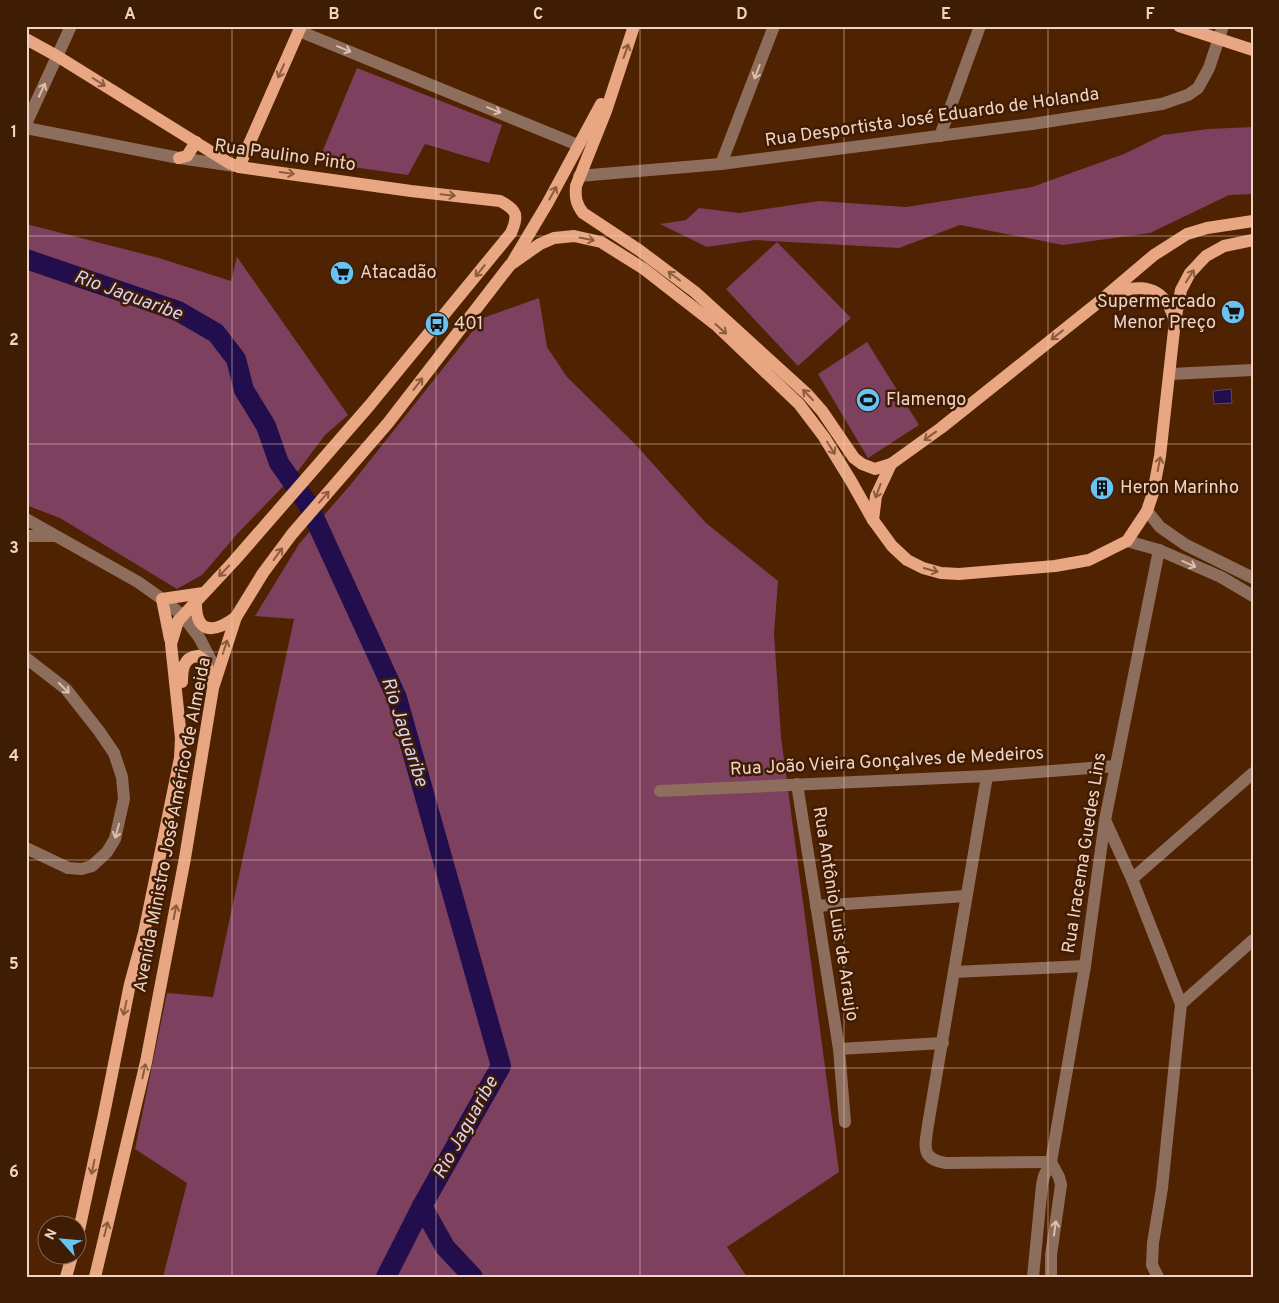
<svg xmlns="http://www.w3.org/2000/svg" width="1279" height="1303" font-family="Overpass,sans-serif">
<rect width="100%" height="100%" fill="#4f2201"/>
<g fill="#7d415f">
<polygon points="357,68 502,125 489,163 425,144 408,175 318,162"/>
<polygon points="1253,127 1253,194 1229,195 1150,233 1063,245 960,225 899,248 755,240 707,247 660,224 686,220 699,208 739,213 819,201 906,207 1032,187 1124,154 1163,135 1208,129"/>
<polygon points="26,224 159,258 231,281 237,257 348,415 325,435 298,471 238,533 202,575 177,589 60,518 26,505"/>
<polygon points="777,242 851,318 798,366 726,289"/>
<polygon points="539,298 547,347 567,377 635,444 706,523 778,581 774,634 781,737 839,1172 727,1247 747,1277 163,1277 187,1183 135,1149 167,993 213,997 294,619 255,616 299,544 352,483 483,318"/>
<polygon points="867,342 919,425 868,458 818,374"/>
</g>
<polygon fill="#220d4d" stroke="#604970" points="1231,389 1232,403 1214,404 1213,391"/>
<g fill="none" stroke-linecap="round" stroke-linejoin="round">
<g stroke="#220d4d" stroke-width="20">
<polyline points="26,259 178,311 216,333 236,359 244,390 266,426 279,463 308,504 397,698 501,1066 422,1206 386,1277"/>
<polyline points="422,1206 445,1247 473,1277"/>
</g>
<g stroke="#8d6d5b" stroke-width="12">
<polyline points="299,31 578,145"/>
<polyline points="26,124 71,26"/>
<polyline points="26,128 179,158 235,166"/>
<polyline points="940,136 980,26"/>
<polyline points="721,164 774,26"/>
<polyline points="579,176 721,164 1032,124 1162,104 1188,95 1198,88 1209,68 1223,26"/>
<polyline points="1171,374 1253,370"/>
<polyline points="1147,511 1160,527 1186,545 1253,578"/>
<polyline points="26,519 138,582 162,599 182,615 199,637 217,672"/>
<polyline points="26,536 54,536"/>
<polyline points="1127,541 1159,550 1221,577 1253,596"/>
<polyline points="26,658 66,689 99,731 114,753 122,777 124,799 115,839 107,852 92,866 82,869 68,868 26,848"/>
<path d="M 987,776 L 928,1125 C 925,1146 920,1159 946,1163 L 1051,1162"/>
<polyline points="797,784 839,1049 845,1122"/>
<polyline points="660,791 987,776 1116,766"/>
<polyline points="1105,820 1132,879 1181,1004 1162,1188 1153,1243 1152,1265 1158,1277"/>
<polyline points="1132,879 1253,773"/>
<polyline points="816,906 966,896"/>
<polyline points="954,972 1085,966"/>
<polyline points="1181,1004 1253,940"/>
<polyline points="839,1049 943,1043"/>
<polyline points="1033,1277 1042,1185 1044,1176 1051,1162 1085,966 1105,820 1159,550"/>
<polyline points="1051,1277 1051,1255 1061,1185 1059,1177 1051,1162"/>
</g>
<g stroke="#e8a782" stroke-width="12">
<path d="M 634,26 L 606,111 L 576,186 C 575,197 576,204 583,213 L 639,250 L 695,292 L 807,394 L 822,411 L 854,458 L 862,464 L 875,469 L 891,464 L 941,428 L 1095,305 L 1154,255 L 1187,234 L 1207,228 L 1253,221"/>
<polyline points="1179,26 1253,50"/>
<path d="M 26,39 L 57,56 L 229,163 L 239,167 L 411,191 L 500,201 C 517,210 519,215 511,233 L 369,406 L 234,561 L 178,621 L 171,644 L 181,738 L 180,758 L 144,933 L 130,984 L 104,1114 L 78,1235"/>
<polyline points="179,158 187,156 196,142"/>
<polyline points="239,167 301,26"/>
<polyline points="513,261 547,204 601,104"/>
<path d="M 1112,296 C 1131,285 1154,284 1167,303 C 1171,308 1173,316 1175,321"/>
<polyline points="873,520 876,496 891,464"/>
<path d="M 196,600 C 195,634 213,634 236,617"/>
<polyline points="170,639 162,599 203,593"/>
<path d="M 182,682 C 182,670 183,657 198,656 L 205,661 L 213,685"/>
<polyline points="66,1277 72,1256"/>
<polyline points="95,1277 146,1062 185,858 213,688 236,617 263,573 292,534 388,423 510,265 540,244 554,238 574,236 601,242 644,269 716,325 799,404 824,437 851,481 873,520 892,546 907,560 923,568 941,573 959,574 1055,566 1089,560 1127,541 1147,511 1153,493 1160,456 1175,321 1181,290 1190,273 1206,256 1224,246 1253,240"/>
</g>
</g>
<defs><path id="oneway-shaft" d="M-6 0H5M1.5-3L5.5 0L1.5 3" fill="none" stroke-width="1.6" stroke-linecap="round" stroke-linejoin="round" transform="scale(1.25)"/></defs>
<g stroke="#ddbfae">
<use href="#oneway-shaft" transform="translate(344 49) rotate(22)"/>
<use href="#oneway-shaft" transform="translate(757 72) rotate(111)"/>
<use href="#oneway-shaft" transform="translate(42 90) rotate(-65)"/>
<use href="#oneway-shaft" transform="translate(494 110) rotate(22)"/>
<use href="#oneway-shaft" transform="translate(1189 564) rotate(24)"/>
<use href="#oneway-shaft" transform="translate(64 688) rotate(45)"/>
<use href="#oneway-shaft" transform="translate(117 831) rotate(106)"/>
<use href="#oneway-shaft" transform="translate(1055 1228) rotate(-82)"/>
</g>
<g stroke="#8b5b3d">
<use href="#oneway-shaft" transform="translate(626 51) rotate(-70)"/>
<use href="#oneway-shaft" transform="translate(281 71) rotate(114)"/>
<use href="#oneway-shaft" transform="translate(99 82) rotate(32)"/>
<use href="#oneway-shaft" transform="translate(287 173) rotate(8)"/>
<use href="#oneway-shaft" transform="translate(553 193) rotate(-61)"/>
<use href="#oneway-shaft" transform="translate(448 195) rotate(6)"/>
<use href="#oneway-shaft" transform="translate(587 239) rotate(11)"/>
<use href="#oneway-shaft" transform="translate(480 271) rotate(129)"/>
<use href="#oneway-shaft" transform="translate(674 276) rotate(-143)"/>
<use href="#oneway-shaft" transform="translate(1190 276) rotate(-57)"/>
<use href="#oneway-shaft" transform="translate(721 329) rotate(42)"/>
<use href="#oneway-shaft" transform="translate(1057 335) rotate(142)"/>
<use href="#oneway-shaft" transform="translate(418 384) rotate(-52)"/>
<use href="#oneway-shaft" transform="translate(808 395) rotate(-134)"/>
<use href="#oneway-shaft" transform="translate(930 436) rotate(144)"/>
<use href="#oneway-shaft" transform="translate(831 448) rotate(58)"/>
<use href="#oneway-shaft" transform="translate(1159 464) rotate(-79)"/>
<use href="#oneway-shaft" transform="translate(878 491) rotate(110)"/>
<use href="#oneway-shaft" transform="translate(324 497) rotate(-49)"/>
<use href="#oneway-shaft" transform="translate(278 554) rotate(-54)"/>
<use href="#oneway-shaft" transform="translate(931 570) rotate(16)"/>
<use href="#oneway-shaft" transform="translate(224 571) rotate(134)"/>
<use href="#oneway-shaft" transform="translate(225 647) rotate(-72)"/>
<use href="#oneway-shaft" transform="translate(175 912) rotate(-79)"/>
<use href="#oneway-shaft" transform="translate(125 1008) rotate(102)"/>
<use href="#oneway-shaft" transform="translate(144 1071) rotate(-78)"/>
<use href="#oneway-shaft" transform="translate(93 1167) rotate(102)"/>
<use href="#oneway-shaft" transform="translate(106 1229) rotate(-76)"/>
</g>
<path fill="none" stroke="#f1d4c3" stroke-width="1" stroke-opacity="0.55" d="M 232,26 L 232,1277M 436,26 L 436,1277M 640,26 L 640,1277M 844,26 L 844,1277M 1048,26 L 1048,1277M 26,236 L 1253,236M 26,444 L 1253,444M 26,652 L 1253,652M 26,860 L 1253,860M 26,1068 L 1253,1068"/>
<defs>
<g id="supermarket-disc" transform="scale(1.25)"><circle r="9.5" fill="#67c4f0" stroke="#3f1c04"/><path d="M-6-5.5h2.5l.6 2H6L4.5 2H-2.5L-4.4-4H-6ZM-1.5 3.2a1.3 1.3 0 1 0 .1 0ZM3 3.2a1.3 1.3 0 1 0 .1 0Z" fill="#111"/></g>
<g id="bus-disc" transform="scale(1.25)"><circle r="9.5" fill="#67c4f0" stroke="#3f1c04"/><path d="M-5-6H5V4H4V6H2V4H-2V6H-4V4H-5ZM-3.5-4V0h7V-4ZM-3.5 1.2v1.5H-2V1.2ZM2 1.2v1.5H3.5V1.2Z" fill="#111"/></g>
<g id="stadium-disc" transform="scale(1.25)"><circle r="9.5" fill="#67c4f0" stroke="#3f1c04"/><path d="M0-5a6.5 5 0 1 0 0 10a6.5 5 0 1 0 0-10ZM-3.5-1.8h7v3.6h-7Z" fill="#111"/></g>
<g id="building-disc" transform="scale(1.25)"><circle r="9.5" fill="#67c4f0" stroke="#3f1c04"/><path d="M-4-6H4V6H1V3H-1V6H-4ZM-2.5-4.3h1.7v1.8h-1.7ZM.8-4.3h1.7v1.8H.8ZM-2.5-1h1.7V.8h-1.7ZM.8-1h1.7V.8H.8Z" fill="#111"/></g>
</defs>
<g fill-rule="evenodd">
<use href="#supermarket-disc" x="342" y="273"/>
<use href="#supermarket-disc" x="1233" y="312"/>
<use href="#bus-disc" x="437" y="324"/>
<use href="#stadium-disc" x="868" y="400"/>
<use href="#building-disc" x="1102" y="488"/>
</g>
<g text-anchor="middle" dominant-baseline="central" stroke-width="5" stroke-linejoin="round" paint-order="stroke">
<g font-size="18" fill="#f1d4c3" stroke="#3f1c04">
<text transform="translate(932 118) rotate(-8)">Rua Desportista José Eduardo de Holanda</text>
<text transform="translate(285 156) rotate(8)">Rua Paulino Pinto</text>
<text transform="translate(887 762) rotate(-3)">Rua João Vieira Gonçalves de Medeiros</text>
<text transform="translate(173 825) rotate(-79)">Avenida Ministro José Américo de Almeida</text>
<text transform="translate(1085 853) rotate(-81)">Rua Iracema Guedes Lins</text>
<text transform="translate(835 914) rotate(81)">Rua Antônio Luis de Araujo</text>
</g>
<g font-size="18" fill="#f1d4c3" stroke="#3f1c04" text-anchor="start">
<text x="360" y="273">Atacadão</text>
<text x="1216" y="302" text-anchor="end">Supermercado<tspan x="1216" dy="21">Menor Preço</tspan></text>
<text x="454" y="324">401</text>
<text x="886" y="400">Flamengo</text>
<text x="1120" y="488">Heron Marinho</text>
</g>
<g font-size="19" font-style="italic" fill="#d5d1f9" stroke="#3f1c04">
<text transform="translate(128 296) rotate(20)">Rio Jaguaribe</text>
<text transform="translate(404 732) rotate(72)">Rio Jaguaribe</text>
<text transform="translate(466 1128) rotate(-61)">Rio Jaguaribe</text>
</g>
</g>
<rect width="1279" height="1303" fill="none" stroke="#3f1c04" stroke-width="55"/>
<g transform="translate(62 1240) rotate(297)"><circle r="24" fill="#3f1c04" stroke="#866650"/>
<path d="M0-4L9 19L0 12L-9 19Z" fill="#67c4f0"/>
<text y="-8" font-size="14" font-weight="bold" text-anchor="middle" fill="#f1d4c3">N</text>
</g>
<rect x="28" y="28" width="1224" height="1248" fill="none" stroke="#f1d4c3" stroke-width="2"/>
<g font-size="16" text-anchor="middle" font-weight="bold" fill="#f1d4c3">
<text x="130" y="19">A</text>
<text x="334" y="19">B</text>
<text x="538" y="19">C</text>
<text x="742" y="19">D</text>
<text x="946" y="19">E</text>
<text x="1150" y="19">F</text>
<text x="14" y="137">1</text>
<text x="14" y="345">2</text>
<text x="14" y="553">3</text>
<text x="14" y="761">4</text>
<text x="14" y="969">5</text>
<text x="14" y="1177">6</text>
</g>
</svg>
